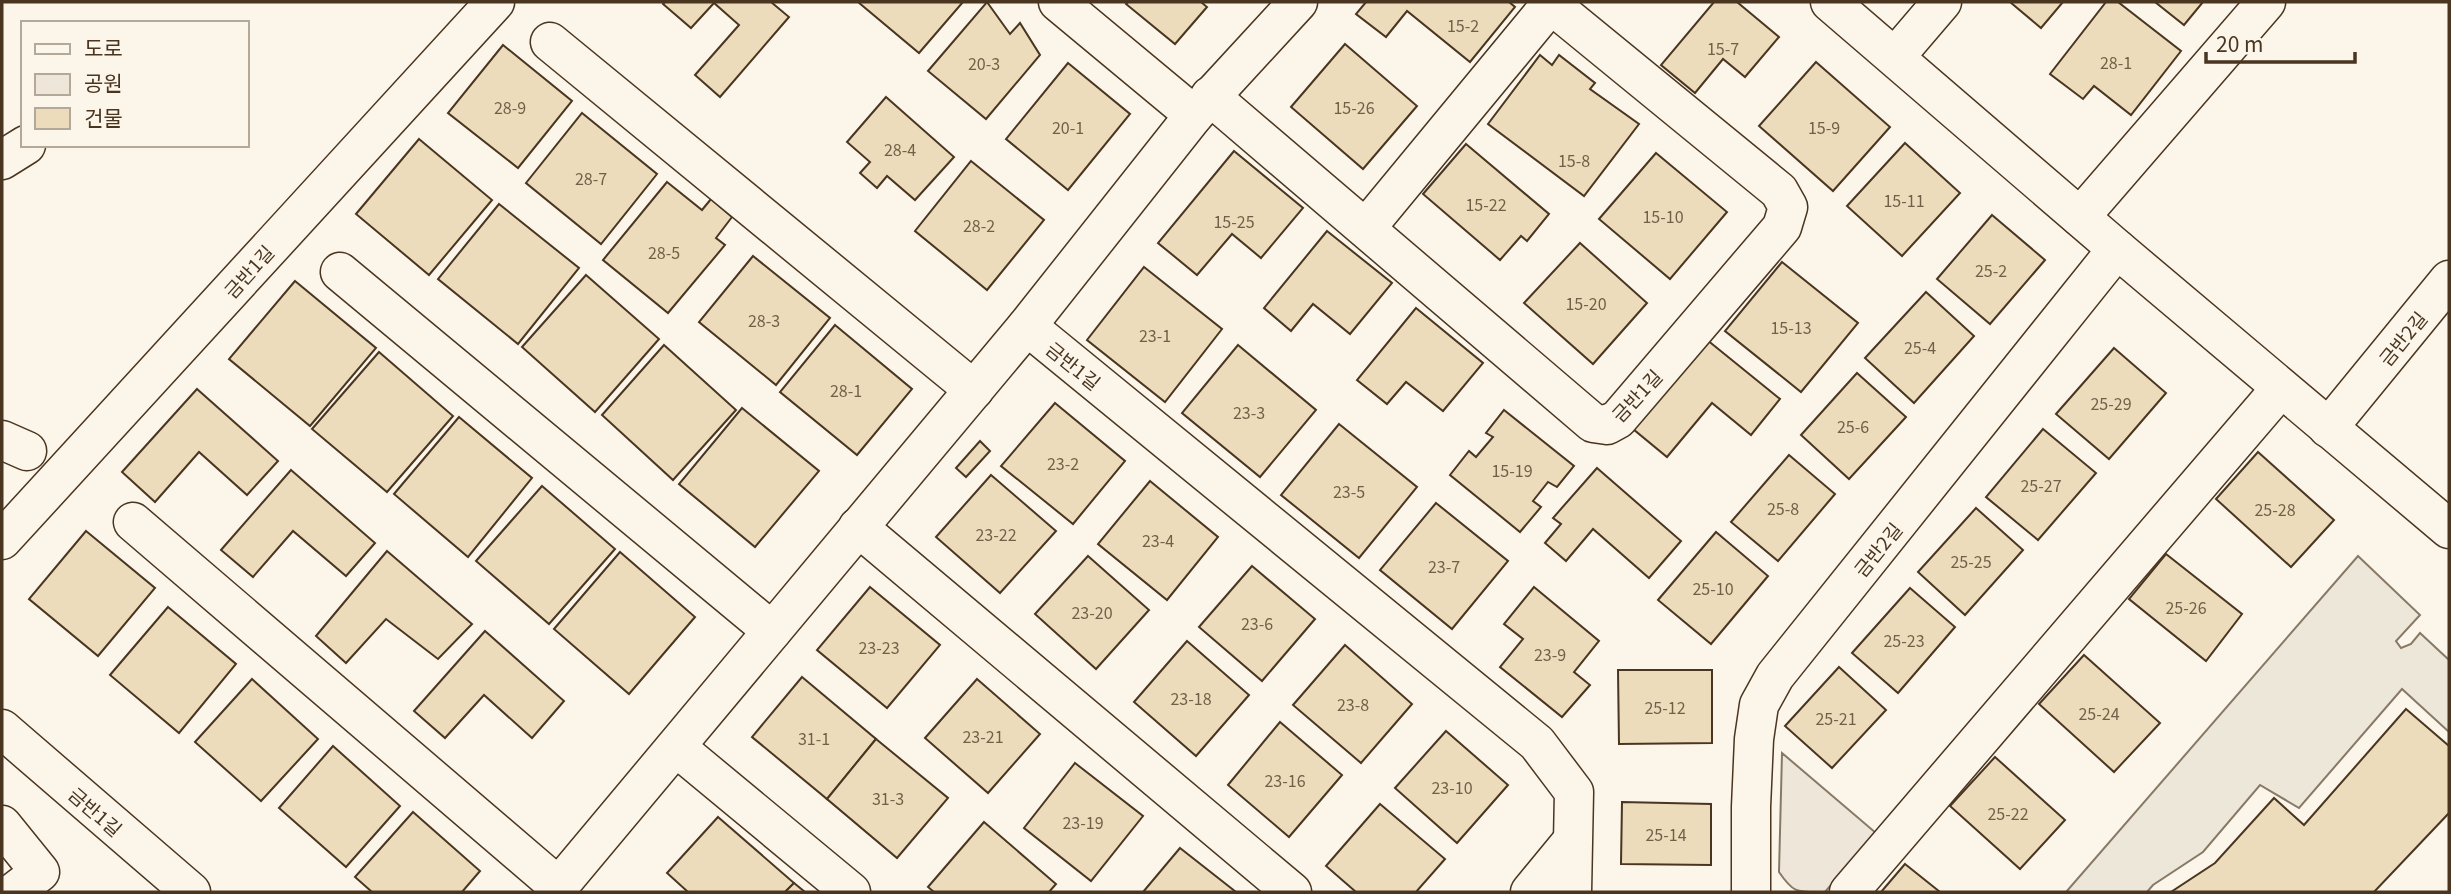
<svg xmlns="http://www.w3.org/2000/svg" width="2451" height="894" font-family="Georgia,'Noto Sans KR',serif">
<rect width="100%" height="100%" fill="#fbf6e9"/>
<path fill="#ede6d9" stroke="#887966" stroke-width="2" d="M 1782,753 L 1876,833 L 1825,892 C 1797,892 1794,894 1779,872 Z"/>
<polygon fill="#ede7d9" stroke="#887966" stroke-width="2" points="2358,556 2420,615 2396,641 2401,648 2411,644 2420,633 2449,660 2449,732 2402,689 2299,808 2260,785 2203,852 2153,885 2147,892 2066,892"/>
<g fill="#ecdcbc" stroke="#4a3520" stroke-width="2">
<polygon points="665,2 771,2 789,17 720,97 695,75 739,25 714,3 691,28 663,4"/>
<polygon points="858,2 963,2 919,53"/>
<polygon points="987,2 1010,34 1020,23 1040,55 986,119 928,71"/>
<polygon points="1128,2 1201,2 1207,7 1175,44 1126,4"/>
<polygon points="1366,2 1509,2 1515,7 1470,62 1407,11 1386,37 1356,14"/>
<polygon points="1714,2 1737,2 1779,37 1745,77 1723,59 1695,93 1661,65"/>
<polygon points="2010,2 2063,2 2041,28"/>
<polygon points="2106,2 2118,2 2181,51 2131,115 2094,86 2083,99 2050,74"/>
<polygon points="2155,2 2203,2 2184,25"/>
<polygon points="1345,44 1417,106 1363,169 1291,107"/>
<polygon points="503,45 572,101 518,168 448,113"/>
<polygon points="1540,55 1552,65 1559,55 1595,83 1590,89 1639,124 1584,196 1488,124"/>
<polygon points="1816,62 1890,127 1833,191 1759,126"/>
<polygon points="1068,63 1130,114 1068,190 1006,139"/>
<polygon points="886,97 954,157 915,200 887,176 877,188 860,173 870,162 847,142"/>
<polygon points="582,113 657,174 601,244 526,183"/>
<polygon points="419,139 492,200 429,275 356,214"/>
<polygon points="1905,143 1960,193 1902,256 1847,206"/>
<polygon points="1466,144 1549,214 1527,241 1521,236 1500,260 1423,194"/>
<polygon points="1234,151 1303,208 1261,258 1232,234 1197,275 1158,243"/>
<polygon points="1656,153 1727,212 1670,279 1599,219"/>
<polygon points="971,161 1044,220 987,290 915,231"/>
<polygon points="667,182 702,210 711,199 732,217 716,238 725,245 668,313 603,260"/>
<polygon points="499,204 579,268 518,344 438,279"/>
<polygon points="1992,215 2045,260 1990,324 1937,279"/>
<polygon points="1327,231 1392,283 1350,334 1313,304 1291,331 1264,308"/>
<polygon points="1580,243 1647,303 1593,364 1524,303"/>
<polygon points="753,256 830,318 776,385 699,322"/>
<polygon points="1782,262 1858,323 1801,392 1725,331"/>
<polygon points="1144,267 1222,329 1165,402 1087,340"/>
<polygon points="586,275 659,339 595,412 522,347"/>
<polygon points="295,281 376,348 310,426 229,359"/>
<polygon points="1926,292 1974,336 1914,403 1865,358"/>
<polygon points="1416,308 1483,363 1443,411 1406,382 1387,404 1357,380"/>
<polygon points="835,325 912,389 857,455 780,392"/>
<polygon points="1701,335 1780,399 1751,435 1712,403 1667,457 1627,424"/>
<polygon points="664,345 736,410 673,480 602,415"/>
<polygon points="1238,345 1316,410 1260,477 1182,413"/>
<polygon points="2114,348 2166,393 2109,459 2056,414"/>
<polygon points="379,352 453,416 387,492 312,429"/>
<polygon points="1857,373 1906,417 1849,479 1801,435"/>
<polygon points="197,389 278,461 247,495 199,452 155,502 122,472"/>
<polygon points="1055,403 1125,461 1073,524 1001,466"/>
<polygon points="742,408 819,471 755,547 679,484"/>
<polygon points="1504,410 1574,466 1557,487 1548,482 1533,501 1541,507 1520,532 1450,475 1469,451 1476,457 1493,437 1486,433"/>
<polygon points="459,417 532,478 468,557 394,494"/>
<polygon points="1339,424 1417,487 1359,558 1281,495"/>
<polygon points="2043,429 2096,473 2038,540 1986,497"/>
<polygon points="980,441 990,451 966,477 956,468"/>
<polygon points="2258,452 2334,520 2291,567 2216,499"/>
<polygon points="1789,455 1835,494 1778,561 1731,522"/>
<polygon points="1597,468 1681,541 1649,578 1593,529 1566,561 1545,543 1561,524 1553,518"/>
<polygon points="291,470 375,543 346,576 293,531 253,577 221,550"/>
<polygon points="991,475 1056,531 1000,593 936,537"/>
<polygon points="1150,481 1218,537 1167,600 1098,544"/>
<polygon points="542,486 615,549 549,624 476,561"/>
<polygon points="1436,503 1508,561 1452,629 1380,570"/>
<polygon points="1976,508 2023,550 1965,615 1918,572"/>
<polygon points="86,531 155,588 98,656 29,599"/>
<polygon points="1716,532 1768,576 1711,644 1658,600"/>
<polygon points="387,551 472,624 438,659 386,619 346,663 316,636"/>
<polygon points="620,552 695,617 629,694 554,629"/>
<polygon points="2166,554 2242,614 2206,661 2129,599"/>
<polygon points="1088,556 1149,610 1096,669 1035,614"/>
<polygon points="1252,566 1315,619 1262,681 1199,627"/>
<polygon points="870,587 940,645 887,708 817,650"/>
<polygon points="1534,587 1599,641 1574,672 1590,685 1562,717 1500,667 1523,639 1504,624"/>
<polygon points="1910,588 1955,627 1898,693 1852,653"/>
<polygon points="168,607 236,664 179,733 110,675"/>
<polygon points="485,631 564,701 532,738 484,695 445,738 414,711"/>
<polygon points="1187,641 1249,695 1196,756 1134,702"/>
<polygon points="1345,645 1412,704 1361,763 1293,705"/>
<polygon points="2084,655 2160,723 2114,772 2039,704"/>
<polygon points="1839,667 1886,710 1832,768 1785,726"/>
<polygon points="1618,670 1712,670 1712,743 1619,744"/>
<polygon points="802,677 876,739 827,799 752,737"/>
<polygon points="252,679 318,739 261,801 195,742"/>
<polygon points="977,679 1040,734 988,793 925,738"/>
<polygon points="2406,709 2449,746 2449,813 2374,892 2171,892 2215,863 2274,798 2304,825"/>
<polygon points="1280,722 1342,775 1289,837 1228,785"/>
<polygon points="1446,731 1508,785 1457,843 1395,788"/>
<polygon points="876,739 948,798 897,858 827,799"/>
<polygon points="333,746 400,806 346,867 279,808"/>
<polygon points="1995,757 2065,820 2020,869 1950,806"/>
<polygon points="1075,763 1143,816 1091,881 1024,828"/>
<polygon points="1622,802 1711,804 1711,865 1621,864"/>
<polygon points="1380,804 1445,859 1416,892 1356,892 1326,866"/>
<polygon points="413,812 480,871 462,892 372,892 355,877"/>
<polygon points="718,817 794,883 785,892 688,892 667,873"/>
<polygon points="984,822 1056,884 1049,892 934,892 928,887"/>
<polygon points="1180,848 1236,892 1143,892"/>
<polygon points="1905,864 1940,892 1881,892"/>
<polygon points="794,883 805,892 785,892"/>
</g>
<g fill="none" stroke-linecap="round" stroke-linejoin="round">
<g stroke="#4a3520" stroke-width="41">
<g id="minor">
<polyline points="1058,2 1194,115"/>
<polyline points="1830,2 2117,249 2449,529"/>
<polyline points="550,42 974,390"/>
<polyline points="1895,57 1942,2"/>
<polyline points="1210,96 1593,423 1607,425 1618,419 1782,227 1788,207 1779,191 1548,2"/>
<polyline points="2,160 26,145"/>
<polyline points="2080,217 2266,2"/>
<polyline points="1366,228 1551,4"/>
<polyline points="340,272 772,631"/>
<polyline points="1027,326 1537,743 1574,792 1572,892"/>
<polyline points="2328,428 2449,280"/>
<polyline points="2,440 27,451"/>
<polyline points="133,522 559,887"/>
<polyline points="858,527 1292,892"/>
<polyline points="2,540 495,2"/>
<polyline points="2,729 191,892"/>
<polyline points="676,747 851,892"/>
<polyline points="2,825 40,872 14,892"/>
<polyline points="554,892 1027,326 1194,115 1298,2"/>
<polyline points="1530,892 1572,841"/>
<polyline points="1751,892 1751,807 1754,739 1759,705 1775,676 2117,249"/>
<polyline points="1849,892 2281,388"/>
</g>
</g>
<use href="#minor" stroke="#fbf6e9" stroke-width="38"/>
</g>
<g text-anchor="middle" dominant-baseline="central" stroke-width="5" stroke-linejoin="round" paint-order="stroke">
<g font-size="16" fill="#725f47">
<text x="1463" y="25">15-2</text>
<text x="1723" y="48">15-7</text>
<text x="2116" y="62">28-1</text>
<text x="984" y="63">20-3</text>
<text x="510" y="107">28-9</text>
<text x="1354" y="107">15-26</text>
<text x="1068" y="127">20-1</text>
<text x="1824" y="127">15-9</text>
<text x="900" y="149">28-4</text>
<text x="1574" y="160">15-8</text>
<text x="591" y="178">28-7</text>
<text x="1904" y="200">15-11</text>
<text x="1486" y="204">15-22</text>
<text x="1663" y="216">15-10</text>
<text x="1234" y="221">15-25</text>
<text x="979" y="225">28-2</text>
<text x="664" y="252">28-5</text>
<text x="1991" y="270">25-2</text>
<text x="1586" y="303">15-20</text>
<text x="764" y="320">28-3</text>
<text x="1791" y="327">15-13</text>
<text x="1155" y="335">23-1</text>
<text x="1920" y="347">25-4</text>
<text x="846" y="390">28-1</text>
<text x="2111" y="403">25-29</text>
<text x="1249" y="412">23-3</text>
<text x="1853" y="426">25-6</text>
<text x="1063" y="463">23-2</text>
<text x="1512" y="470">15-19</text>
<text x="2041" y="485">25-27</text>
<text x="1349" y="491">23-5</text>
<text x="1783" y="508">25-8</text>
<text x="2275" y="509">25-28</text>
<text x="996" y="534">23-22</text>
<text x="1158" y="540">23-4</text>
<text x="1971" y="561">25-25</text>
<text x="1444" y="566">23-7</text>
<text x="1713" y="588">25-10</text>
<text x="2186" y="607">25-26</text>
<text x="1092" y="612">23-20</text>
<text x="1257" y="623">23-6</text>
<text x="1904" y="640">25-23</text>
<text x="879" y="647">23-23</text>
<text x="1550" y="654">23-9</text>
<text x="1191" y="698">23-18</text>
<text x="1353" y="704">23-8</text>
<text x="1665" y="707">25-12</text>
<text x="2099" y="713">25-24</text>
<text x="1836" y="718">25-21</text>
<text x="983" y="736">23-21</text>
<text x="814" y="738">31-1</text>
<text x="1285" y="780">23-16</text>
<text x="1452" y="787">23-10</text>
<text x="888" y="798">31-3</text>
<text x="2008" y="813">25-22</text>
<text x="1083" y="822">23-19</text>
<text x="1666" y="834">25-14</text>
</g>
<g font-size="19" fill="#4a3520" stroke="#fbf6e9">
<text transform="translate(248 271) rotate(-48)">금반1길</text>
<text transform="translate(2402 338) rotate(-51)">금반2길</text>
<text transform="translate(1074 365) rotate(39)">금반1길</text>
<text transform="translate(1636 395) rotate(-47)">금반1길</text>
<text transform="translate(1877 549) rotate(-51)">금반2길</text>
<text transform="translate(96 811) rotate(41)">금반1길</text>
</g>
</g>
<rect width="2451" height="894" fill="none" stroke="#4a3520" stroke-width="7"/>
<rect x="21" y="21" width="228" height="126" fill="#fbf6e9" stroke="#b4a999" stroke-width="2"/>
<rect x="35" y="44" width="35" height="10" fill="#fbf6e9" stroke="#b4a999" stroke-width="2"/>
<text x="84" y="56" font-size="21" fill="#4a3520">도로</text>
<rect x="35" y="74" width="35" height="21" fill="#ede6d9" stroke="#b4a999" stroke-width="2"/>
<text x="84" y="91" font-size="21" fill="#4a3520">공원</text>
<rect x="35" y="108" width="35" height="21" fill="#ecdcbc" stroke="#b4a999" stroke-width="2"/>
<text x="84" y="126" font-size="21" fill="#4a3520">건물</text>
<path d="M2206 52v10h149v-10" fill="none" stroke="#4a3520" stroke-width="3.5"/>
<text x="2216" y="52" font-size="21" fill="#4a3520" stroke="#fbf6e9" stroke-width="5" paint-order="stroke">20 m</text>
</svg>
